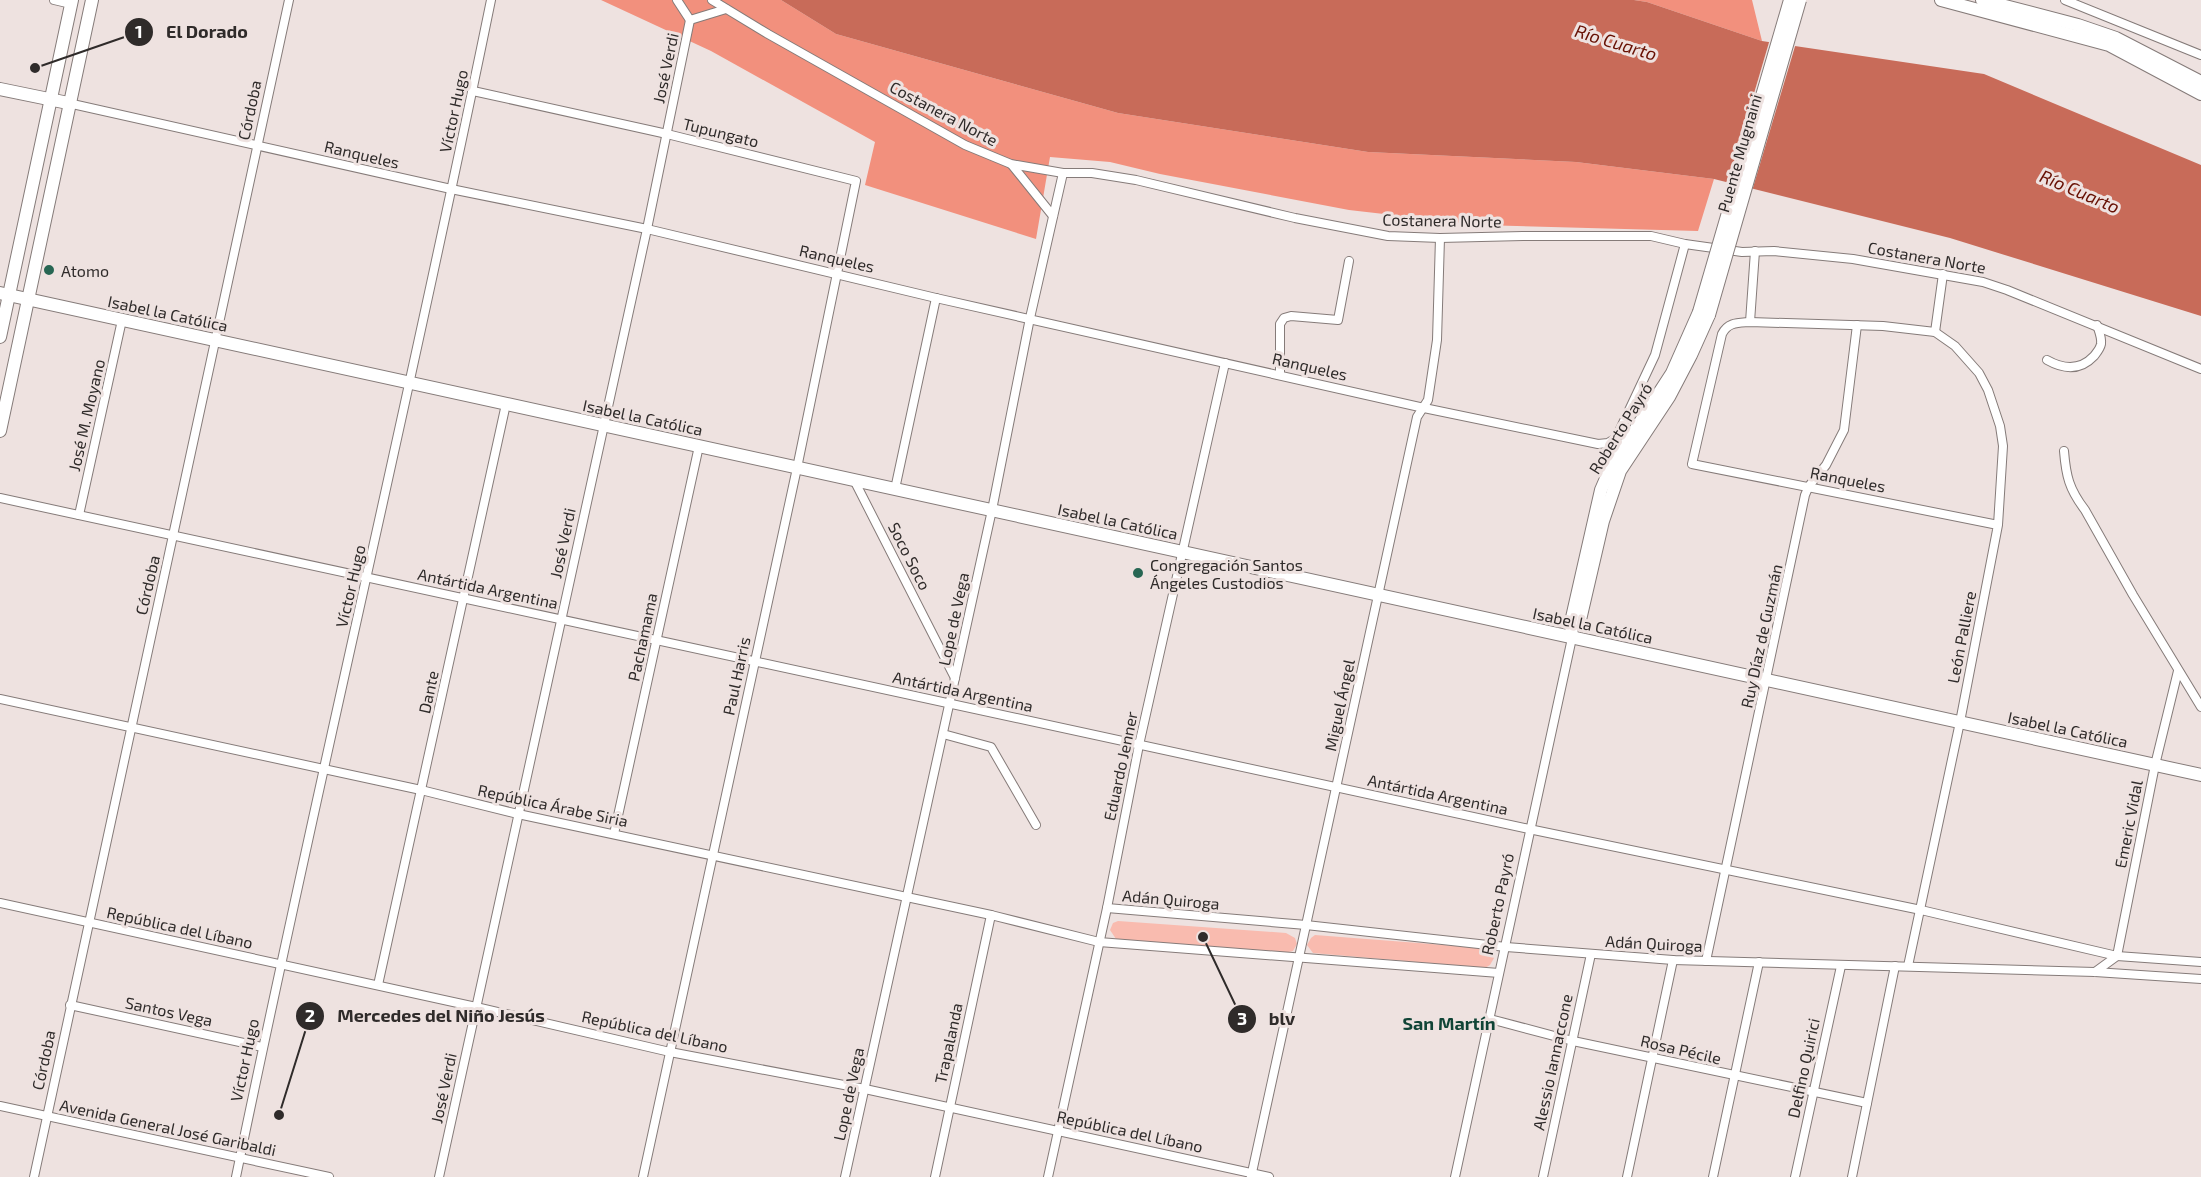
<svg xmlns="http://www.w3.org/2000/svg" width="2201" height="1177" font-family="'Exo 2',sans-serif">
<rect width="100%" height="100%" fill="#eee2e0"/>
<g fill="#f9bbaf">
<polygon points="1118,921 1286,933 1295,938 1297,944 1293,951 1284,953 1116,939 1110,930 1113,923"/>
<polygon points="1315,935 1483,948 1492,953 1494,958 1490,965 1485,968 1313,953 1307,945 1311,938"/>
</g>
<g fill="#f2907d">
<polygon points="601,0 781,0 836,34 1118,113 1368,152 1576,162 1714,179 1698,231 1480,225 1349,210 1160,174 1110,162 1050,157 1036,239 865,185 875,142 711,51"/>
<polygon points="1634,0 1752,0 1762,41 1647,2"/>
</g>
<polygon fill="#c86b59" points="781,0 1634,0 1647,2 1762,41 1984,74 2201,165 2201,316 1950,238 1714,179 1576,162 1368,152 1118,113 836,34"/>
<polygon fill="#eee2e0" points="1770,39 1796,43 1752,191 1727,185"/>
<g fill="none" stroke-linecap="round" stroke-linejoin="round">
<g stroke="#857b79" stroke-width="10">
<g id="street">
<polyline points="54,0 71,4"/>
<polyline points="677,0 690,20 726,9"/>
<polyline points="712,0 768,34 965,145 1011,164 1063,173 1092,173 1136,180 1295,218 1388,236 1440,238 1523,236 1651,236 1685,244 1742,252 1774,251 1853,259 1983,282 2007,290 2201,369"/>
<polyline points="2065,0 2201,55"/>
<polyline points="473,91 667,134 856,181 797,468 643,1177"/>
<polyline points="68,103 451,189 647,229 936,298 1424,408 1598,444 1608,443 1616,438 1655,355 1685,244"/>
<polyline points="1012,165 1053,216"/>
<polyline points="1750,322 1755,251"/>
<polyline points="1935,332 1943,274"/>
<path d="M 2047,360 C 2063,369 2080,371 2094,356 C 2097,352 2100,349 2101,344 C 2102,338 2099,331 2097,325"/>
<polyline points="1280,375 1280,324 1284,318 1291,316 1338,320 1349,261"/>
<path d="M 2064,451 C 2066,476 2069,489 2085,510 L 2133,595 L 2201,707"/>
<polyline points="854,480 955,678"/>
<polyline points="895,489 936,298"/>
<polyline points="0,498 1529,829 1921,910 2117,956 2201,962"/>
<polyline points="79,515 122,320"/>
<polyline points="0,699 421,790 518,814 991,915 1099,942 1499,973"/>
<polyline points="943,734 991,747 1036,825"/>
<polyline points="614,834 699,446"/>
<polyline points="0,903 476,1007 670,1052 865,1089 1269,1177"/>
<polyline points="1107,908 1306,925 1506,947 1673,960 2095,972 2201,979"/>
<polyline points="1706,961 1805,495 1809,486 1826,465 1844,430 1857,325"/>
<path d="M 1908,966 L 1960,722 L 1998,525 L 2003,446 L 2000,426 L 1988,390 L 1979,373 L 1955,346 L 1935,332 L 1883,326 L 1750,322 C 1738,323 1728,322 1722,334 L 1692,464 L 1998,525"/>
<polyline points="2095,972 2117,956 2155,765 2178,671"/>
<polyline points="378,985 506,404"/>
<polyline points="70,1005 262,1047"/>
<polyline points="1490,1019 1573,1041 1867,1103"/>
<polyline points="0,1106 329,1177"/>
<path d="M 34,1177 C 117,784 204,392 289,0"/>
<path d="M 236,1177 C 317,784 411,393 491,0"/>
<polyline points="439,1177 647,229 690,20"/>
<polyline points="845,1177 992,510 1030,318 1063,173"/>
<polyline points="935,1177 991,915"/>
<polyline points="1048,1177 1107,908 1139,745 1225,363"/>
<polyline points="1251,1177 1417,417 1428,400 1437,340 1440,238"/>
<polyline points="1455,1177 1572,638"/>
<polyline points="1543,1177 1591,954"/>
<polyline points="1627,1177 1673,960"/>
<polyline points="1713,1177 1759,962"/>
<polyline points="1795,1177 1841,966"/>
<polyline points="1852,1177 1895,966"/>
</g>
</g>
<g stroke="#857b79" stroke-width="14">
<g id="secondary">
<polyline points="1941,0 2109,45 2201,94"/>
<polyline points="1982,0 2078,25 2116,38 2201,82"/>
<polyline points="0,89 68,103"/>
<polyline points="0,293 2201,775"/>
<polyline points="0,337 72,0"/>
<polyline points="0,431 92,0"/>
<polyline points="1580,620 1603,521 1620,471 1669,397 1691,355 1709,315"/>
<polyline points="1572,638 1571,622 1601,490 1611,467 1672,373 1699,312"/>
</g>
</g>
<use href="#street" stroke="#fff" stroke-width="8"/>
<use href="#secondary" stroke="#fff" stroke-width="12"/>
<g stroke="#857b79" stroke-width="14" stroke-linecap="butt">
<g id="secondary-bridge">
<polyline points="1699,312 1790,0"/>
<polyline points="1709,315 1800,0"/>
</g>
</g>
<use href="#secondary-bridge" stroke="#fff" stroke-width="12"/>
</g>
<g fill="#276653" stroke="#eee2e0" stroke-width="2">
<circle cx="49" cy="270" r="6"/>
<circle cx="1138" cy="573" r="6"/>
</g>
<g text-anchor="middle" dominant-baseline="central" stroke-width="6" stroke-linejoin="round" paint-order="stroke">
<g font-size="16" fill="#2f2b2a" stroke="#eee2e0">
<text transform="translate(665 68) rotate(-78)">José Verdi</text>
<text transform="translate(249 110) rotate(-78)">Córdoba</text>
<text transform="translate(453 111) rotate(-78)">Víctor Hugo</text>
<text transform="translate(944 113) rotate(28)">Costanera Norte</text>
<text transform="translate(721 132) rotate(14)">Tupungato</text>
<text transform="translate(1739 153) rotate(-74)">Puente Mugnaini</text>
<text transform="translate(362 154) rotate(13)">Ranqueles</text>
<text transform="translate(1442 220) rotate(1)">Costanera Norte</text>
<text transform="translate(1927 257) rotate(10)">Costanera Norte</text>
<text transform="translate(837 258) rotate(13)">Ranqueles</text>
<text transform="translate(168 313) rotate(12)">Isabel la Católica</text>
<text transform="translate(1310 366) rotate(13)">Ranqueles</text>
<text transform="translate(86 415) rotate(-77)">José M. Moyano</text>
<text transform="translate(643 417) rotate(12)">Isabel la Católica</text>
<text transform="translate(1620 428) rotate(-58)">Roberto Payró</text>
<text transform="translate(1848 479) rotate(11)">Ranqueles</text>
<text transform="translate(1118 521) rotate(12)">Isabel la Católica</text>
<text transform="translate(562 543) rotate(-78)">José Verdi</text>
<text transform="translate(910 556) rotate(63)">Soco Soco</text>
<text transform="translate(147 585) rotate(-77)">Córdoba</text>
<text transform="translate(350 586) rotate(-77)">Víctor Hugo</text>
<text transform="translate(488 588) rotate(12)">Antártida Argentina</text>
<text transform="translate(953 619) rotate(-78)">Lope de Vega</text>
<text transform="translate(1593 625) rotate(12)">Isabel la Católica</text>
<text transform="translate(1761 636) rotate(-78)">Ruy Díaz de Guzmán</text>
<text transform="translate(642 637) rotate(-78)">Pachamama</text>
<text transform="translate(1961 637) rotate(-79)">León Palliere</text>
<text transform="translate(736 676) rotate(-78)">Paul Harris</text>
<text transform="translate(963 691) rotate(12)">Antártida Argentina</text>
<text transform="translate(428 692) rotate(-78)">Dante</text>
<text transform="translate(1339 705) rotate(-78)">Miguel Ángel</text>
<text transform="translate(2068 729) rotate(12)">Isabel la Católica</text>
<text transform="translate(1120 766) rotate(-78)">Eduardo Jenner</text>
<text transform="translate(1438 794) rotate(12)">Antártida Argentina</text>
<text transform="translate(553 805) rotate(12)">República Árabe Siria</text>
<text transform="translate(2128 824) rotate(-79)">Emeric Vidal</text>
<text transform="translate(1171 899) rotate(5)">Adán Quiroga</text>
<text transform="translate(1497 904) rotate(-78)">Roberto Payró</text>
<text transform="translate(180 927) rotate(12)">República del Líbano</text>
<text transform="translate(1654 943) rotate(3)">Adán Quiroga</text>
<text transform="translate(169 1011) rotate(12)">Santos Vega</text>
<text transform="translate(655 1031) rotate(12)">República del Líbano</text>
<text transform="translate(948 1043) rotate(-78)">Trapalanda</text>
<text transform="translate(1681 1049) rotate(13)">Rosa Pécile</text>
<text transform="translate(43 1060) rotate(-78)">Córdoba</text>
<text transform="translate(244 1060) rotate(-78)">Víctor Hugo</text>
<text transform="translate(1552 1062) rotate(-78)">Alessio Iannaccone</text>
<text transform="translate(1803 1068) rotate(-78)">Delfino Quirici</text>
<text transform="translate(443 1088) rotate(-78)">José Verdi</text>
<text transform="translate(848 1094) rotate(-78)">Lope de Vega</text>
<text transform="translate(168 1127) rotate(12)">Avenida General José Garibaldi</text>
<text transform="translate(1130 1131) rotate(12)">República del Líbano</text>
</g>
<g font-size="16" fill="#2f2b2a" stroke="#eee2e0" text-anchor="start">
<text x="61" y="270">Atomo</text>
<text x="1150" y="564">Congregación Santos<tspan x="1150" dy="18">Ángeles Custodios</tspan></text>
</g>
<g font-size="18" font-style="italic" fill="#671003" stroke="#eee2e0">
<text transform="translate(1616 42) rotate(17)">Río Cuarto</text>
<text transform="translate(2080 191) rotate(23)">Río Cuarto</text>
</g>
<g font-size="18" font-weight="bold" fill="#104436" stroke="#eee2e0">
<text x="1449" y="1023">San Martín</text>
</g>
</g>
<path fill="none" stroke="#2f2b2a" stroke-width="2" d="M35 68L139 32M279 1115L310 1016M1203 937L1242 1019"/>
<g fill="#2f2b2a" stroke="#eee2e0" stroke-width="2">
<circle cx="35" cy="68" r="6"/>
<circle cx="279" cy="1115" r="6"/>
<circle cx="1203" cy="937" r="6"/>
<circle cx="139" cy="32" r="15"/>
<circle cx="310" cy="1016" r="15"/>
<circle cx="1242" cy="1019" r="15"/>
</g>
<g font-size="18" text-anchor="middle" font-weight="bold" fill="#fff">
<text x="139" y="38">1</text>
<text x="310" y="1022">2</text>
<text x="1242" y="1025">3</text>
</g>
<g font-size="18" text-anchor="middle" font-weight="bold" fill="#2f2b2a" stroke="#eee2e0" stroke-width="6" stroke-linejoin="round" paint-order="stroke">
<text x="207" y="38">El Dorado</text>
<text x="441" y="1022">Mercedes del Niño Jesús</text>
<text x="1282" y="1025">blv</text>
</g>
</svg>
